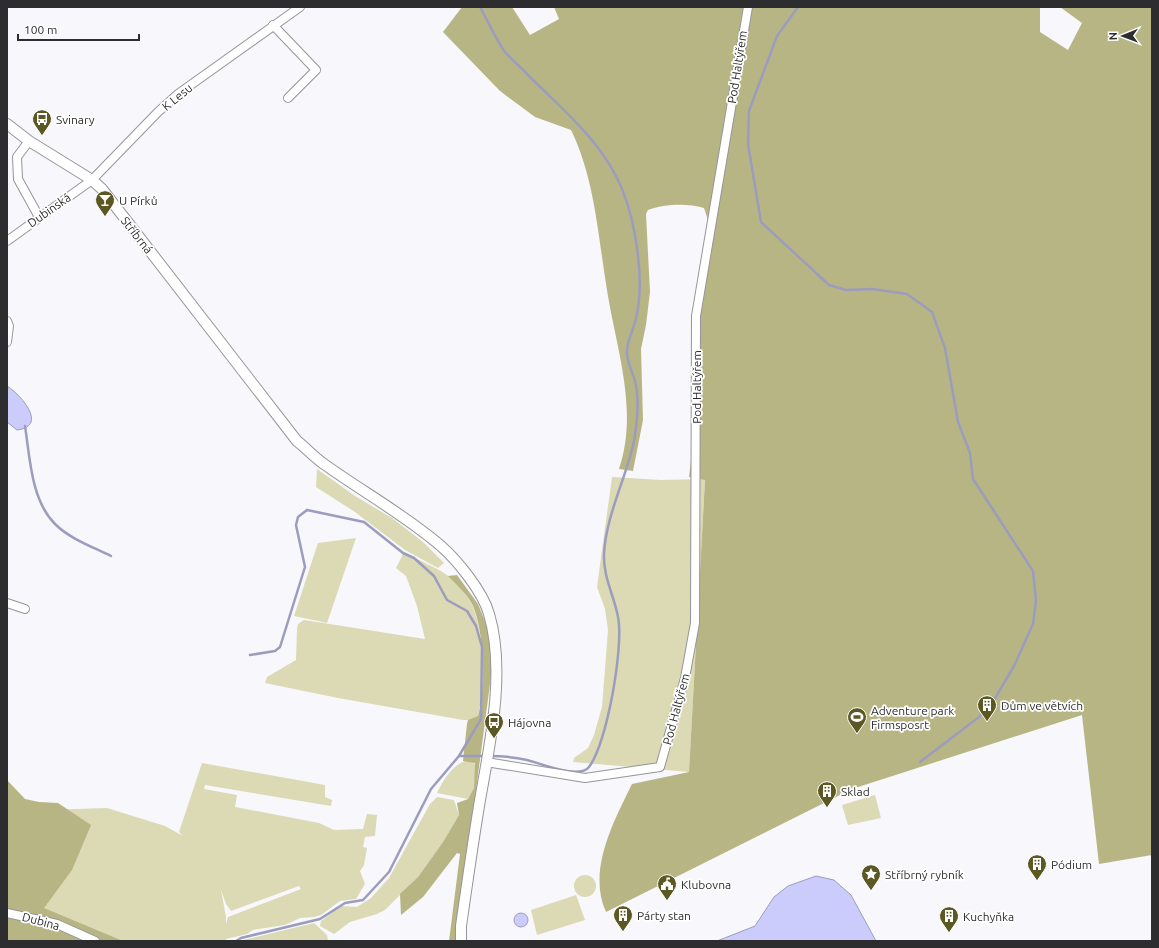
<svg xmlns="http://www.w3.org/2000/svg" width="1159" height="948" font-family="Ubuntu,sans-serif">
<rect width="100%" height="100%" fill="#f7f7fc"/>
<g fill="#dbdab4" fill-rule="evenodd">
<polygon points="317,469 355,496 392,518 423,542 444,563 438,568 405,550 355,512 316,487"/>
<polygon points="612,477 661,480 705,479 689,772 573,762 574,758 588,748 594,735 602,707 608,630 605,609 597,587"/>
<polygon points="356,538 327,623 294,616 318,543"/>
<path d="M 404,552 C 418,560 434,566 447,575 C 456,581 466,594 471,603 C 484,626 485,691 478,716 L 472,720 L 463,720 L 338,698 L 265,683 L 267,677 L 296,660 L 297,629 L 298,624 L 304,620 L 425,639 L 417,606 L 406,576 L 396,568 Z"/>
<path d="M 467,761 L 473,761 L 476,767 L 474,788 L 468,799 L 437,793 C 442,782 454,762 467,761 Z"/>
<path d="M 202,763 L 325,785 L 325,797 L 332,800 L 331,806 L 205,785 L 204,789 L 237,795 L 235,807 L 319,823 L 334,830 L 363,829 L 367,814 L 377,815 L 375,836 L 365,837 L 363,847 L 367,848 L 364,865 L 360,871 L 365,884 L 356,899 L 340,901 L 321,915 L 314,917 L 300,918 L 285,925 L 253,930 L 247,934 L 226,939 L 226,941 L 7,941 L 7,804 L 46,810 L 107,808 L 165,826 L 183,836 L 179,832 ZM 299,886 L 301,889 L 228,917 L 226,924 L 226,917 L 221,890 L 226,904 L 231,911 Z"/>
<polygon points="875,795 881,818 848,825 842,805"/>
<polygon points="437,797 454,800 459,815 443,842 418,877 385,910 377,914 350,922 334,934 320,926 321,921 341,906 357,907 371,898 389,878 430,804"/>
<circle cx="585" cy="886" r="11"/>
<polygon points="576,895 585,920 537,935 531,910"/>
<polygon points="314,923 327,935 328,941 239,941"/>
</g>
<g fill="#b8b584">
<path d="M 462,7 L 512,7 L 530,35 L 559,19 L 554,7 L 1040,7 L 1040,32 L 1068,50 L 1082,23 L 1060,7 L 1152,7 L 1152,855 L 1099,864 L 1082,715 L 852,789 L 606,912 C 587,870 614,821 632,784 L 689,772 L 705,480 L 689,477 L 693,445 L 693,381 L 708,220 L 704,208 C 687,203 664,204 648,210 L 646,214 L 650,292 L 646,325 L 641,349 L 643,420 L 633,471 L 619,469 C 639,410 616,348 607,290 C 598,236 595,179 571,130 L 535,117 L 500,91 L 443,32 Z"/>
<path d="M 457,575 L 478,604 L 489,631 L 492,669 L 456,941 L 449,941 L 460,854 L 457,853 L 423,897 L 401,915 L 400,894 L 418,877 L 443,842 L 459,815 L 457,803 L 468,799 L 474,788 L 475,763 L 463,761 L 467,724 L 468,720 L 478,716 C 486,690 484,627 472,604 C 466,593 456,584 448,576 Z"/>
<polygon points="7,780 25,799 39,802 58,803 91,825 72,870 44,908 123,941 7,941"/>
</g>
<g fill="#cbccfc" stroke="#9c9cbe">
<path d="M 7,386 C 20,394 49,426 17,430 L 7,422 Z"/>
<polygon points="816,876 834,880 851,895 876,941 717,941 755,926 774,897 788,886"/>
<circle cx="521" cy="920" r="7"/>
</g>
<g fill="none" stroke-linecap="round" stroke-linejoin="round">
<g stroke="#9c9cbe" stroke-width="2.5">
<path d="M 480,7 C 488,21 495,38 505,52 C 512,60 521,67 528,75 C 563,110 603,142 622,189 C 636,223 645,282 636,318 C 634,330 626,341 627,354 C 628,365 634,375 636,385 C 639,402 637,424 634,441 C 626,479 606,515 604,554 C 603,577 614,595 618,617 C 624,646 607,744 589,767 C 579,780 540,763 527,760 C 514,757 503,756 490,756"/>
<polyline points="798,7 777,36 749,111 748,144 761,222 829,285 846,290 872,289 907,294 932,312 945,348 958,422 970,453 973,479 1033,571 1036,600 1033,624 1014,666 994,700 979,717 920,762"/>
<path d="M 25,426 C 30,458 31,500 55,524 C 70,539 93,547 111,556"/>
<polyline points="459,756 485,756"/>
<polyline points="236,941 241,938 320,919 345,903 363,900 389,872 431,789 459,756 481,719 482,647 476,626 467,611 447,600 434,576 414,558 403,553 364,522 307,510 298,517 296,525 305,567 280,647 275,651 250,655"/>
</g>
<g stroke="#95959a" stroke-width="10">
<g id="minor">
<polyline points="273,25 316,70 288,98"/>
<polyline points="29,141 17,157 18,179 39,217"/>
<polyline points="7,241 92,180 158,112 178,94 300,7"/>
<polyline points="7,321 9,326 7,342"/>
<polyline points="7,603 25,609"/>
<polyline points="486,762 585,778 660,767 685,678 695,623 696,316 748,7"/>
<polyline points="7,913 57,924 95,941"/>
</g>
</g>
<g stroke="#95959a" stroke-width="12">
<path id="tertiary" d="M 7,124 L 29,141 L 92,180 L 102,189 L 297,441 C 306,448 315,458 324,464 C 363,492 405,515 441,546 C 458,561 483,592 489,614 C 506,671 490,743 480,800 C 473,842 467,884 461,926 L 461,941"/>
</g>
<use href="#minor" stroke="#fff" stroke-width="8"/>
<use href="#tertiary" stroke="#fff" stroke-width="10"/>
</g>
<defs>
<g id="bus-pin" transform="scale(1)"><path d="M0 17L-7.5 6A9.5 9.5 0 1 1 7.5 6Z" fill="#5c5824" stroke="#fff"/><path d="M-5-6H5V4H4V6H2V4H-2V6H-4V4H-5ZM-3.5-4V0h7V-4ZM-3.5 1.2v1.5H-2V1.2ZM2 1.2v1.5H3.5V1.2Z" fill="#fff"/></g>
<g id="bar-pin" transform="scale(1)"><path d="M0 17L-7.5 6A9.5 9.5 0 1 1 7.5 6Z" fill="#5c5824" stroke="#fff"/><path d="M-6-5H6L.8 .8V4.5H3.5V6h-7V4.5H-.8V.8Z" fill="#fff"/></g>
<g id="building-pin" transform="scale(1)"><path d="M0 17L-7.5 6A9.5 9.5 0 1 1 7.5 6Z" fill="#5c5824" stroke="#fff"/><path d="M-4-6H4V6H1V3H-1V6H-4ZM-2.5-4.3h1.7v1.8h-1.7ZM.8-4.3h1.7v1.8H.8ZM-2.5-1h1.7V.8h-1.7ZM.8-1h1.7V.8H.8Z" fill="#fff"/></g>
<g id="stadium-pin" transform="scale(1)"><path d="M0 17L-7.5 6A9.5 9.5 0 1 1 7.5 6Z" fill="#5c5824" stroke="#fff"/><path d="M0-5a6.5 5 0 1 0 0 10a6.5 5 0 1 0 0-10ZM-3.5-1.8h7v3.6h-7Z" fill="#fff"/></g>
<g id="sight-pin" transform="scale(1)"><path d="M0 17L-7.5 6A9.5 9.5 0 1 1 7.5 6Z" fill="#5c5824" stroke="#fff"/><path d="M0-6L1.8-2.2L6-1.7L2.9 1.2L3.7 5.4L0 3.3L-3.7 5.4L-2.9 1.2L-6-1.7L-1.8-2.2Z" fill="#fff"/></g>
<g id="civic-pin" transform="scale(1)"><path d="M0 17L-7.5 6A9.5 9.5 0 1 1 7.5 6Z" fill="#5c5824" stroke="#fff"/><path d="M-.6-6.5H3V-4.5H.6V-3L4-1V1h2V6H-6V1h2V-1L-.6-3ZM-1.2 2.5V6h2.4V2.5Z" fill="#fff"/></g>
</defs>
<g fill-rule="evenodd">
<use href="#bus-pin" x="42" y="119"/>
<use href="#bar-pin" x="105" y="200"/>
<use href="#building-pin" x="987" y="705"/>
<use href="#stadium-pin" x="857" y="717"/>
<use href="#bus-pin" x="494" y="722"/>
<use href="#building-pin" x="827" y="791"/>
<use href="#building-pin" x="1037" y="864"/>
<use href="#sight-pin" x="871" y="874"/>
<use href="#civic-pin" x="667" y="884"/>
<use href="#building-pin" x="623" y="915"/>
<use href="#building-pin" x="949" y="916"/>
</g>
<g text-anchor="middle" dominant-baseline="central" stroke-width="3.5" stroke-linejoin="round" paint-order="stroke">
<g font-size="12" fill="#2d2d2f" stroke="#fff">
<text transform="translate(737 67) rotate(-81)">Pod Haltýřem</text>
<text transform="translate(177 97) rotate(-39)">K Lesu</text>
<text transform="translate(49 210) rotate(-35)">Dubinská</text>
<text transform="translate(137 235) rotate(52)">Stříbrná</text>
<text transform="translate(696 387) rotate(-90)">Pod Haltýřem</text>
<text transform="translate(676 709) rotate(-75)">Pod Haltýřem</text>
<text transform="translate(41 921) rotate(15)">Dubina</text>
</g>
<g font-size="12" fill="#2d2d2f" stroke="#fff" text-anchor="start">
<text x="56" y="119">Svinary</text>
<text x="119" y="200">U Pírků</text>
<text x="1001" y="705">Dům ve větvích</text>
<text x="871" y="710">Adventure park<tspan x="871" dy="14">Firmsposrt</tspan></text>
<text x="508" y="722">Hájovna</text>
<text x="841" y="791">Sklad</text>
<text x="1051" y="864">Pódium</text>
<text x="885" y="874">Stříbrný rybník</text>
<text x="681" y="884">Klubovna</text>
<text x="637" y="915">Párty stan</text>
<text x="963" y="916">Kuchyňka</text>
</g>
</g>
<rect width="1159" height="948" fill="none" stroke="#2d2d2f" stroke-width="16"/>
<g transform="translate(1123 36) rotate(269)" stroke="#ffffff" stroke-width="3" paint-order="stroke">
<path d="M0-3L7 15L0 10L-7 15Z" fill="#2d2d2f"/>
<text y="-6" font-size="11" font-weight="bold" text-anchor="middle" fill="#2d2d2f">N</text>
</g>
<path d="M18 34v6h121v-6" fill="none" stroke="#2d2d2f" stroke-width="2"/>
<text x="24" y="34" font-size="12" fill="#2d2d2f" stroke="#ffffff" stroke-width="3" paint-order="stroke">100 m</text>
</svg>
